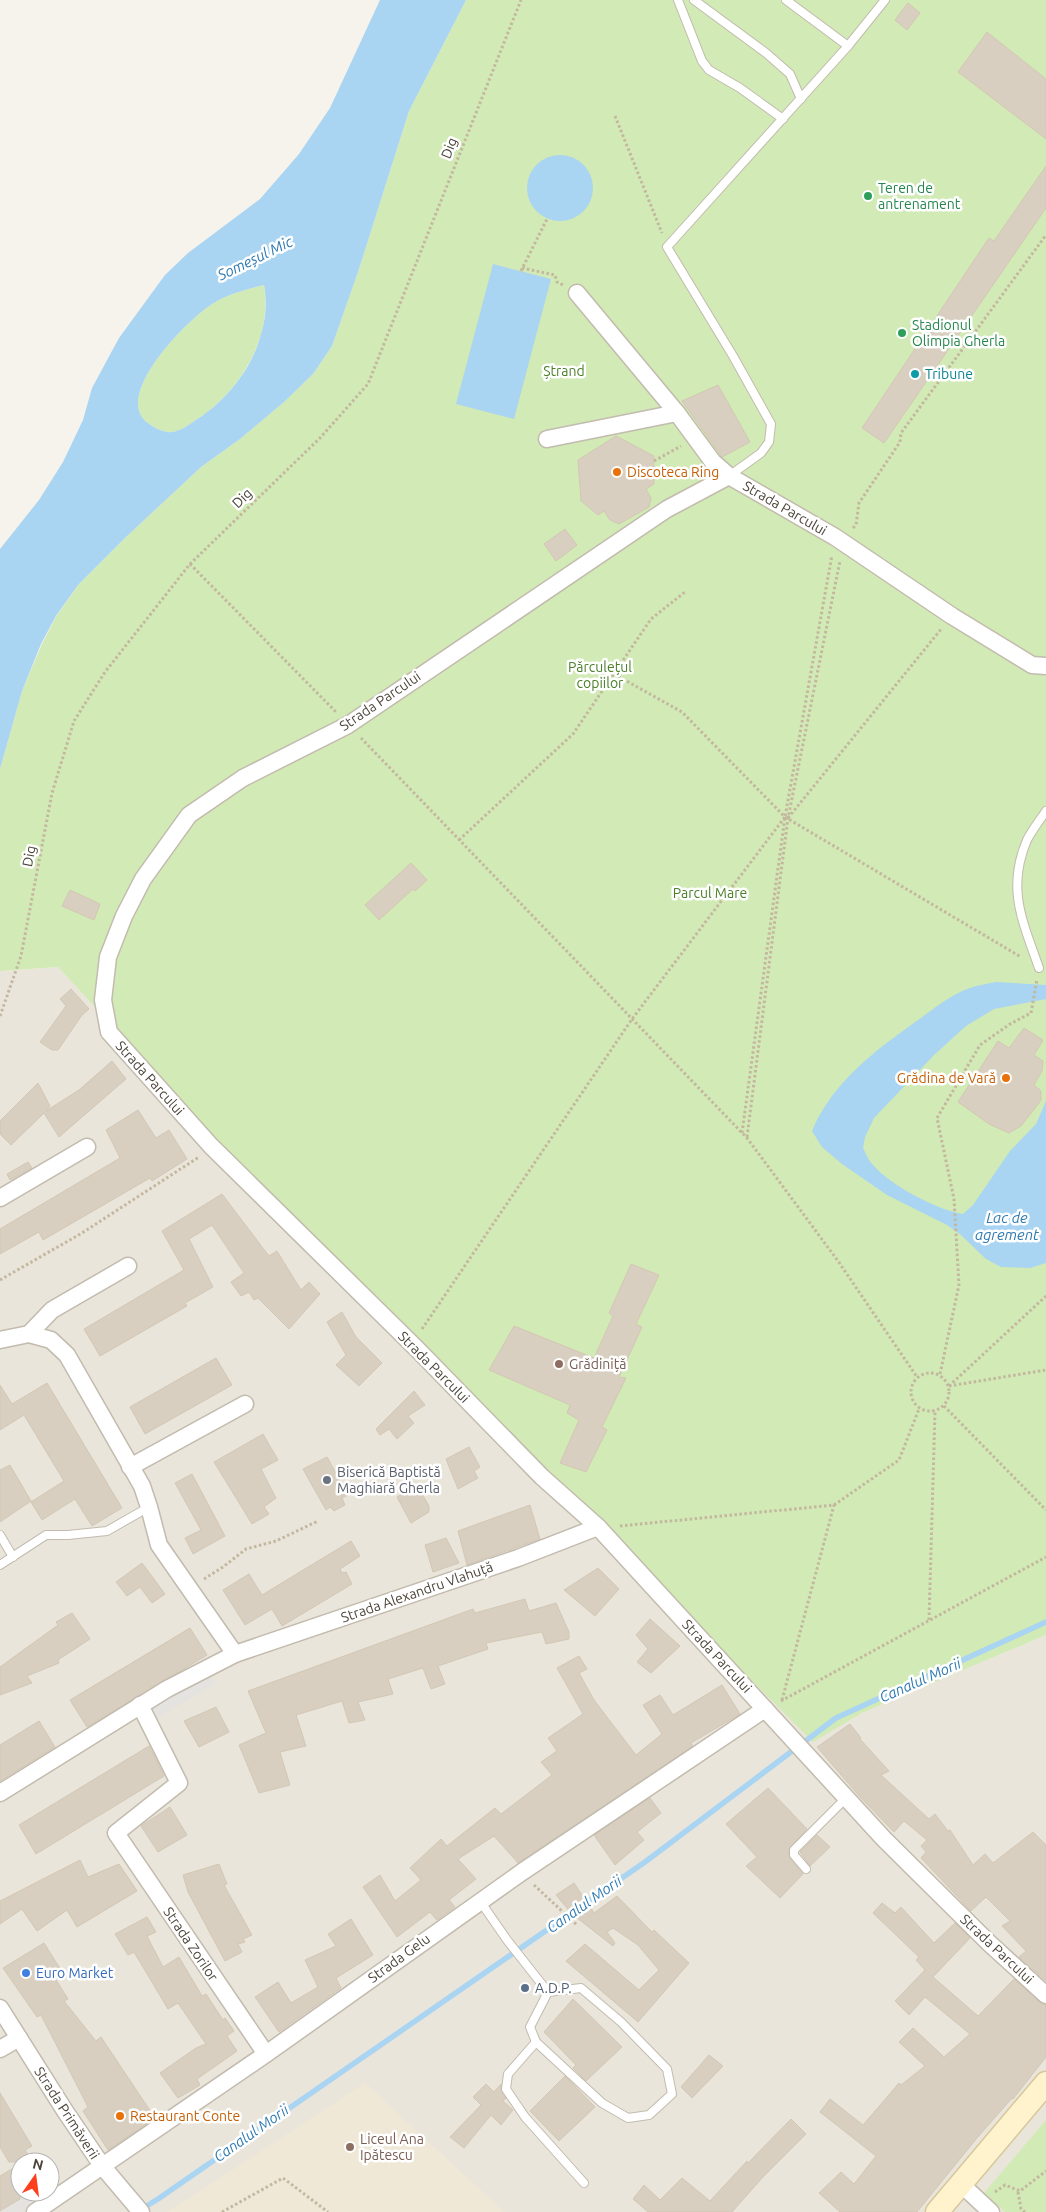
<svg xmlns="http://www.w3.org/2000/svg" width="1046" height="2212" font-family="Ubuntu,sans-serif">
<rect width="100%" height="100%" fill="#f6f3ec"/>
<path fill="#eae5da" fill-rule="evenodd" d="M 58,967 L 237,1162 L 813,1741 L 862,1713 L 1046,1635 L 1046,2212 L 0,2212 L 0,971 ZM 20,2162 L 50,2162 L 50,2192 L 20,2192 Z"/>
<polygon fill="#efe8d6" points="365,2083 504,2212 168,2212"/>
<g fill="#d2eab5">
<polygon points="466,0 1046,0 1046,1635 862,1713 813,1742 237,1162 58,967 0,971 0,769 22,691 42,644 56,617 78,585 126,537 201,467 240,439 284,402 313,374 332,346 359,269 409,111"/>
<path d="M 264,285 C 266,302 266,317 261,334 C 251,370 224,403 193,422 C 187,426 180,431 172,432 C 165,433 154,428 148,423 C 110,396 192,314 217,301 C 232,293 248,289 264,285 Z"/>
<polygon points="1046,2120 1046,2212 1005,2212 984,2193"/>
</g>
<g fill="#e5e3e0">
<polygon points="202,1671 217,1683 157,1718 148,1700"/>
<polygon points="50,2182 58,2182 67,2191 35,2212 0,2212 31,2192 50,2192"/>
</g>
<g fill="#a9d4f2" fill-rule="evenodd">
<path d="M 380,0 L 466,0 L 409,111 L 359,269 L 332,346 L 313,374 L 284,402 L 240,439 L 201,467 L 126,537 L 78,585 L 56,616 L 41,644 L 22,691 L 0,769 L 0,549 L 39,500 L 63,462 L 83,420 L 92,388 L 119,338 L 165,275 L 188,253 L 260,199 L 299,154 L 330,108 ZM 264,285 C 267,302 266,318 261,334 C 252,370 224,403 193,422 C 187,426 180,431 172,432 C 165,433 154,428 148,423 C 110,396 192,314 217,301 C 232,293 248,289 264,285 Z"/>
<circle cx="560" cy="188" r="33"/>
<polygon points="493,264 551,279 514,419 456,404"/>
<path d="M 996,982 L 1046,985 L 1046,999 L 994,1009 L 966,1026 L 934,1055 L 874,1118 L 865,1137 L 863,1148 C 866,1154 869,1161 873,1165 C 890,1185 937,1210 963,1214 L 973,1205 L 1010,1151 L 1036,1124 L 1046,1101 L 1046,1263 L 1030,1268 L 1001,1267 L 986,1259 L 961,1235 L 947,1225 L 887,1195 L 842,1164 L 822,1147 L 812,1131 C 833,1081 877,1049 921,1018 C 936,1007 952,994 970,988 C 978,985 987,984 996,982 Z"/>
</g>
<g fill="none" stroke-linecap="round" stroke-linejoin="round">
<polyline stroke="#a9d4f2" stroke-width="5.5" points="140,2210 158,2199 645,1862 836,1718 1046,1622"/>
</g>
<g fill="#d8cfc1" stroke="#d3c7b4">
<polygon points="908,3 920,13 907,30 895,20"/>
<polygon points="987,32 1046,79 1046,139 958,72"/>
<polygon points="1046,166 1046,208 884,443 862,428 989,238 994,241"/>
<polygon points="718,385 750,442 722,457 682,401"/>
<polygon points="616,436 654,456 654,484 646,489 651,498 649,507 619,524 610,520 604,511 598,515 581,501 578,460"/>
<polygon points="565,529 577,545 556,561 544,544"/>
<polygon points="411,863 427,880 415,891 413,889 379,920 365,905"/>
<polygon points="70,890 100,904 94,920 62,906"/>
<polygon points="71,989 89,1009 82,1015 58,1050 52,1050 40,1042 66,1006 60,999"/>
<polygon points="1024,1028 1043,1040 1034,1055 1043,1061 1042,1071 1034,1085 1041,1091 1041,1100 1021,1126 1009,1133 989,1124 958,1102 998,1041 1009,1048"/>
<polygon points="112,1061 126,1079 59,1137 44,1113 11,1145 0,1134 0,1121 38,1083 50,1106 46,1111 79,1090"/>
<polygon points="138,1110 156,1138 169,1130 187,1159 152,1181 150,1178 43,1240 39,1232 0,1254 0,1229 120,1158 106,1130"/>
<polygon points="28,1162 32,1168 10,1180 7,1174"/>
<polygon points="222,1194 269,1256 277,1251 301,1290 309,1282 320,1294 289,1329 258,1298 254,1300 249,1292 241,1296 231,1282 244,1273 212,1225 189,1239 213,1287 185,1303 187,1306 100,1356 84,1329 184,1270 162,1231"/>
<polygon points="631,1264 659,1275 636,1324 642,1327 619,1377 626,1378 602,1427 607,1430 586,1472 560,1463 579,1420 567,1413 570,1405 489,1370 514,1326 594,1358 613,1316 609,1313"/>
<polygon points="342,1312 356,1337 382,1363 359,1386 336,1365 346,1355 327,1322"/>
<polygon points="216,1358 232,1385 145,1434 130,1407"/>
<polygon points="47,1383 122,1508 92,1526 75,1499 42,1520 31,1502 64,1481 24,1415 0,1430 0,1385 12,1404"/>
<polygon points="414,1391 425,1405 408,1416 414,1423 397,1439 389,1429 380,1435 376,1429"/>
<polygon points="263,1434 278,1460 261,1469 276,1498 264,1507 269,1514 252,1524 214,1462"/>
<polygon points="469,1447 480,1467 474,1471 478,1478 458,1489 446,1459"/>
<polygon points="327,1457 348,1495 342,1498 345,1505 334,1511 330,1507 326,1510 303,1469"/>
<polygon points="10,1465 31,1501 0,1522 0,1470"/>
<polygon points="192,1474 225,1536 193,1554 185,1538 201,1530 175,1483"/>
<polygon points="417,1485 429,1506 429,1512 411,1523 397,1497"/>
<polygon points="530,1505 540,1539 467,1565 458,1531"/>
<polygon points="446,1538 459,1563 433,1572 425,1545"/>
<polygon points="351,1541 360,1556 340,1569 342,1573 346,1572 352,1584 282,1626 272,1609 245,1625 223,1590 249,1574 262,1595"/>
<polygon points="142,1563 165,1594 152,1603 140,1587 127,1596 116,1582"/>
<polygon points="598,1568 619,1589 595,1616 564,1590"/>
<polygon points="525,1599 529,1611 556,1603 569,1632 569,1639 546,1644 542,1632 486,1643 488,1649 438,1666 445,1684 431,1689 423,1668 388,1679 393,1694 358,1702 365,1720 349,1723 342,1701 296,1715 306,1746 280,1752 290,1785 259,1793 239,1745 266,1733 248,1691 473,1609 475,1613"/>
<polygon points="72,1613 90,1639 58,1660 59,1663 27,1676 32,1683 0,1695 0,1667 58,1625 56,1622"/>
<polygon points="650,1619 680,1646 651,1673 637,1662 648,1649 636,1635"/>
<polygon points="190,1628 207,1655 87,1727 70,1700"/>
<polygon points="579,1656 587,1669 579,1673 594,1700 636,1755 662,1734 643,1705 660,1695 673,1715 722,1685 740,1714 691,1743 693,1746 518,1863 494,1836 458,1859 476,1879 449,1900 455,1907 437,1920 430,1912 397,1937 363,1887 380,1875 395,1901 421,1880 410,1868 441,1839 447,1846 495,1808 501,1814 552,1775 541,1762 557,1751 548,1738 583,1714 557,1668"/>
<polygon points="216,1707 229,1732 199,1747 184,1721"/>
<polygon points="39,1721 55,1747 0,1781 0,1745"/>
<polygon points="850,1724 861,1738 860,1739 889,1771 881,1775 929,1819 935,1814 948,1831 950,1830 973,1865 985,1854 993,1863 1033,1832 1046,1845 1046,1981 1019,1957 1026,1951 1002,1926 1010,1921 986,1897 971,1911 921,1858 926,1852 921,1846 927,1840 904,1821 894,1832 860,1797 817,1747"/>
<polygon points="149,1746 164,1776 36,1854 19,1825"/>
<polygon points="768,1788 807,1829 788,1850 790,1859 803,1874 780,1898 746,1866 757,1857 726,1824"/>
<polygon points="650,1798 661,1813 637,1832 644,1840 615,1865 594,1835"/>
<polygon points="170,1807 187,1835 158,1852 141,1826"/>
<polygon points="817,1835 830,1847 810,1866 800,1852"/>
<polygon points="80,1860 88,1877 119,1864 137,1891 77,1927 67,1910 37,1931 22,1909 0,1924 0,1901"/>
<polygon points="219,1864 227,1884 224,1885 252,1935 243,1939 245,1942 238,1944 242,1952 225,1961 188,1892 183,1875"/>
<polygon points="574,1883 594,1913 617,1896 652,1932 654,1930 689,1963 638,2022 566,1961 585,1944 639,1990 659,1970 638,1945 613,1928 607,1932 615,1943 613,1946 572,1914 556,1895"/>
<polygon points="882,1903 895,1913 901,1907 934,1943 955,1923 970,1938 933,1977 978,2016 1014,1979 1039,2002 1046,2005 1046,2057 1013,2099 1012,2098 977,2138 917,2212 840,2212 819,2193 841,2172 854,2184 876,2156 820,2112 830,2099 863,2125 899,2083 901,2085 925,2066 899,2042 913,2028 944,2057 970,2034 925,1997 909,2015 895,2001 925,1970 916,1960 919,1957 873,1913"/>
<polygon points="147,1917 156,1932 147,1936 163,1967 179,1957 202,1996 206,1994 223,2020 225,2018 234,2031 227,2036 237,2051 197,2079 200,2085 178,2098 160,2073 196,2048 206,2044 178,2003 168,2009 134,1952 128,1955 115,1934"/>
<polygon points="351,1919 373,1955 336,1978 341,1988 279,2032 255,1997 278,1982 291,2003 318,1987 305,1960 336,1946 328,1934"/>
<polygon points="44,1943 61,1970 53,1975 68,1999 64,2001 96,2041 101,2037 155,2118 108,2150 83,2111 88,2107 41,2015 37,2017 3,1968"/>
<polygon points="573,1999 622,2047 586,2081 573,2068 576,2065 544,2032"/>
<polygon points="709,2055 723,2066 692,2098 681,2087"/>
<polygon points="565,2076 595,2107 559,2141 530,2111"/>
<polygon points="486,2084 494,2092 501,2084 501,2092 506,2098 503,2101 513,2110 501,2125 491,2115 464,2148 450,2137 481,2105 473,2097"/>
<polygon points="0,2093 32,2146 25,2150 33,2162 9,2162 0,2147"/>
<polygon points="791,2119 806,2134 763,2177 732,2212 648,2212 633,2199 644,2185 660,2200 682,2178 710,2201 747,2161 748,2163"/>
<polygon points="20,2164 20,2199 0,2211 0,2176"/>
</g>
<g fill="none" stroke-linecap="round" stroke-linejoin="round">
<g stroke="#c2bbae" stroke-width="10">
<g id="lane">
<polyline points="678,0 702,61 709,70 740,88 783,119"/>
<polyline points="694,0 766,53 790,74 801,99"/>
<polyline points="786,0 848,46"/>
<polyline points="729,476 761,453 769,442 771,424 733,356 667,247 848,46 885,0"/>
<path d="M 1039,968 C 1023,922 1006,889 1027,840 C 1032,830 1040,820 1046,811"/>
<polyline points="0,1535 13,1557"/>
<polyline points="0,1565 46,1535 68,1535 107,1531 149,1507"/>
<polyline points="806,1869 794,1855 794,1850 846,1798"/>
<polyline points="480,1901 507,1940 548,1992 530,2027 536,2042 602,2103 628,2118 649,2115 672,2094 667,2069 621,2022 581,1988 548,1992"/>
<polyline points="536,2042 508,2074 506,2089 525,2117 584,2183"/>
</g>
</g>
<g stroke="#c2bbae" stroke-width="19">
<g id="street">
<polyline points="577,293 677,413 713,462 729,476 835,537 952,616 1032,665 1046,666"/>
<polyline points="547,439 677,413"/>
<polyline points="729,476 667,509 348,725 243,778 189,815 143,879 124,916 108,957 103,1000 109,1032 211,1146 417,1349 542,1477 598,1527 884,1839 989,1943 1046,1995"/>
<polyline points="0,1198 87,1147"/>
<polyline points="29,1334 52,1310 128,1266"/>
<polyline points="0,1340 29,1334 51,1340 67,1355 142,1486 149,1507 159,1545 235,1654"/>
<polyline points="130,1467 245,1404"/>
<polyline points="140,1705 179,1783 116,1833 266,2054"/>
<polyline points="0,1793 167,1689 235,1654 518,1558 598,1527"/>
<polyline points="0,2008 65,2111 103,2167 141,2212"/>
<polyline points="0,2049 19,2038"/>
<polyline points="961,2184 991,2212"/>
<polyline points="35,2212 266,2054 522,1872 765,1709"/>
</g>
</g>
<g stroke="#d6c79b" stroke-width="25">
<polyline id="secondary" points="937,2212 1046,2083"/>
</g>
<g stroke="#c4b79f" stroke-width="3" stroke-dasharray="2.5 2.5" stroke-linecap="butt">
<polyline points="615,116 662,233"/>
<polyline points="522,268 555,275 557,282 563,285"/>
<polyline points="521,271 547,219"/>
<polyline points="654,461 681,446"/>
<polyline points="853,528 856,525 859,503 900,442 901,433 1046,235"/>
<polyline points="190,564 336,712"/>
<polyline points="614,674 682,712 785,817 1021,957"/>
<polyline points="361,738 747,1138 838,1261 917,1377"/>
<polyline points="788,818 942,628"/>
<polyline points="459,840 573,734 651,619 685,592"/>
<polyline points="0,1016 21,956 52,793 74,721 105,672 190,564 320,438 368,384 521,0"/>
<polyline points="742,1133 785,817 832,555"/>
<polyline points="747,1137 788,818 840,561"/>
<polyline points="0,1280 82,1233 199,1157"/>
<polyline points="422,1329 632,1019 785,817"/>
<circle cx="930" cy="1392" r="19"/>
<polyline points="940,1374 959,1285 954,1199 937,1118 980,1045 1010,1024 1031,1013 1037,979"/>
<polyline points="949,1386 1046,1296"/>
<polyline points="949,1386 1046,1370"/>
<polyline points="944,1406 1046,1510"/>
<polyline points="620,1526 834,1505 899,1460 919,1409"/>
<polyline points="204,1579 223,1567 246,1549 276,1541 318,1521"/>
<polyline points="929,1620 935,1411"/>
<polyline points="782,1700 834,1505"/>
<polyline points="781,1701 1046,1557"/>
<polyline points="534,1885 578,1926"/>
<polyline points="995,2192 1005,2185 1020,2191 1046,2171"/>
<polyline points="1018,2192 1021,2209 1025,2212"/>
<polyline points="222,2212 283,2178 328,2212"/>
</g>
<use href="#lane" stroke="#fff" stroke-width="8"/>
<use href="#street" stroke="#fff" stroke-width="16"/>
<use href="#secondary" stroke="#fff3cd" stroke-width="22"/>
</g>
<g fill="#2e9e5b" stroke="#fff" stroke-width="2">
<circle cx="868" cy="196" r="5"/>
<circle cx="902" cy="333" r="5"/>
</g>
<circle fill="#0f9aa8" stroke="#fff" stroke-width="2" cx="915" cy="374" r="5"/>
<g fill="#e8710a" stroke="#fff" stroke-width="2">
<circle cx="617" cy="472" r="5"/>
<circle cx="1006" cy="1078" r="5"/>
<circle cx="120" cy="2116" r="5"/>
</g>
<g fill="#8d6e63" stroke="#fff" stroke-width="2">
<circle cx="559" cy="1364" r="5"/>
<circle cx="350" cy="2147" r="5"/>
</g>
<circle fill="#6b7280" stroke="#fff" stroke-width="2" cx="327" cy="1480" r="5"/>
<circle fill="#3f7fe0" stroke="#fff" stroke-width="2" cx="26" cy="1973" r="5"/>
<circle fill="#5c6f8a" stroke="#fff" stroke-width="2" cx="525" cy="1988" r="5"/>
<g text-anchor="middle" dominant-baseline="central" stroke-width="5" stroke-linejoin="round" paint-order="stroke">
<g font-size="14" fill="#4b4439" stroke="#fff">
<text transform="translate(449 148) rotate(-68)">Dig</text>
<text transform="translate(242 498) rotate(-44)">Dig</text>
<text transform="translate(785 508) rotate(30)">Strada Parcului</text>
<text transform="translate(380 701) rotate(-34)">Strada Parcului</text>
<text transform="translate(29 856) rotate(-79)">Dig</text>
<text transform="translate(150 1078) rotate(48)">Strada Parcului</text>
<text transform="translate(434 1367) rotate(45)">Strada Parcului</text>
<text transform="translate(417 1592) rotate(-19)">Strada Alexandru Vlahuță</text>
<text transform="translate(717 1656) rotate(47)">Strada Parcului</text>
<text transform="translate(191 1944) rotate(56)">Strada Zorilor</text>
<text transform="translate(997 1949) rotate(43)">Strada Parcului</text>
<text transform="translate(399 1958) rotate(-36)">Strada Gelu</text>
<text transform="translate(67 2113) rotate(57)">Strada Primăverii</text>
</g>
<g font-size="14" fill="#27864d" stroke="#fff" text-anchor="start">
<text x="878" y="188">Teren de<tspan x="878" dy="16">antrenament</tspan></text>
<text x="912" y="325">Stadionul<tspan x="912" dy="16">Olimpia Gherla</tspan></text>
</g>
<g font-size="14" fill="#4a7f2a" stroke="#fff">
<text x="564" y="371">Ștrand</text>
<text x="600" y="667">Părculețul<tspan x="600" dy="16">copiilor</tspan></text>
<text x="710" y="893">Parcul Mare</text>
</g>
<g font-size="14" fill="#0d838f" stroke="#fff" text-anchor="start">
<text x="925" y="374">Tribune</text>
</g>
<g font-size="14" fill="#c56008" stroke="#fff" text-anchor="start">
<text x="627" y="472">Discoteca Ring</text>
<text x="996" y="1078" text-anchor="end">Grădina de Vară</text>
<text x="130" y="2116">Restaurant Conte</text>
</g>
<g font-size="14" fill="#785e54" stroke="#fff" text-anchor="start">
<text x="569" y="1364">Grădiniță</text>
<text x="360" y="2139">Liceul Ana<tspan x="360" dy="16">Ipătescu</tspan></text>
</g>
<g font-size="14" fill="#5b616d" stroke="#fff" text-anchor="start">
<text x="337" y="1472">Biserică Baptistă<tspan x="337" dy="16">Maghiară Gherla</tspan></text>
</g>
<g font-size="14" fill="#366cbe" stroke="#fff" text-anchor="start">
<text x="36" y="1973">Euro Market</text>
</g>
<g font-size="14" fill="#4e5e75" stroke="#fff" text-anchor="start">
<text x="535" y="1988">A.D.P.</text>
</g>
<g font-size="15" font-style="italic" fill="#2e7ab2" stroke="#fff">
<text transform="translate(255 258) rotate(-26)">Someșul Mic</text>
<text x="1007" y="1217">Lac de<tspan x="1007" dy="17">agrement</tspan></text>
<text transform="translate(920 1680) rotate(-24)">Canalul Morii</text>
<text transform="translate(584 1904) rotate(-35)">Canalul Morii</text>
<text transform="translate(251 2133) rotate(-35)">Canalul Morii</text>
</g>
</g>
<g transform="translate(35 2177) rotate(14)"><circle r="24" fill="#ffffff" stroke="#b7b4b0"/>
<path d="M0-4L9 19L0 12L-9 19Z" fill="#fc3f1d"/>
<text y="-8" font-size="14" font-weight="bold" text-anchor="middle" fill="#4b4439">N</text>
</g>
</svg>
